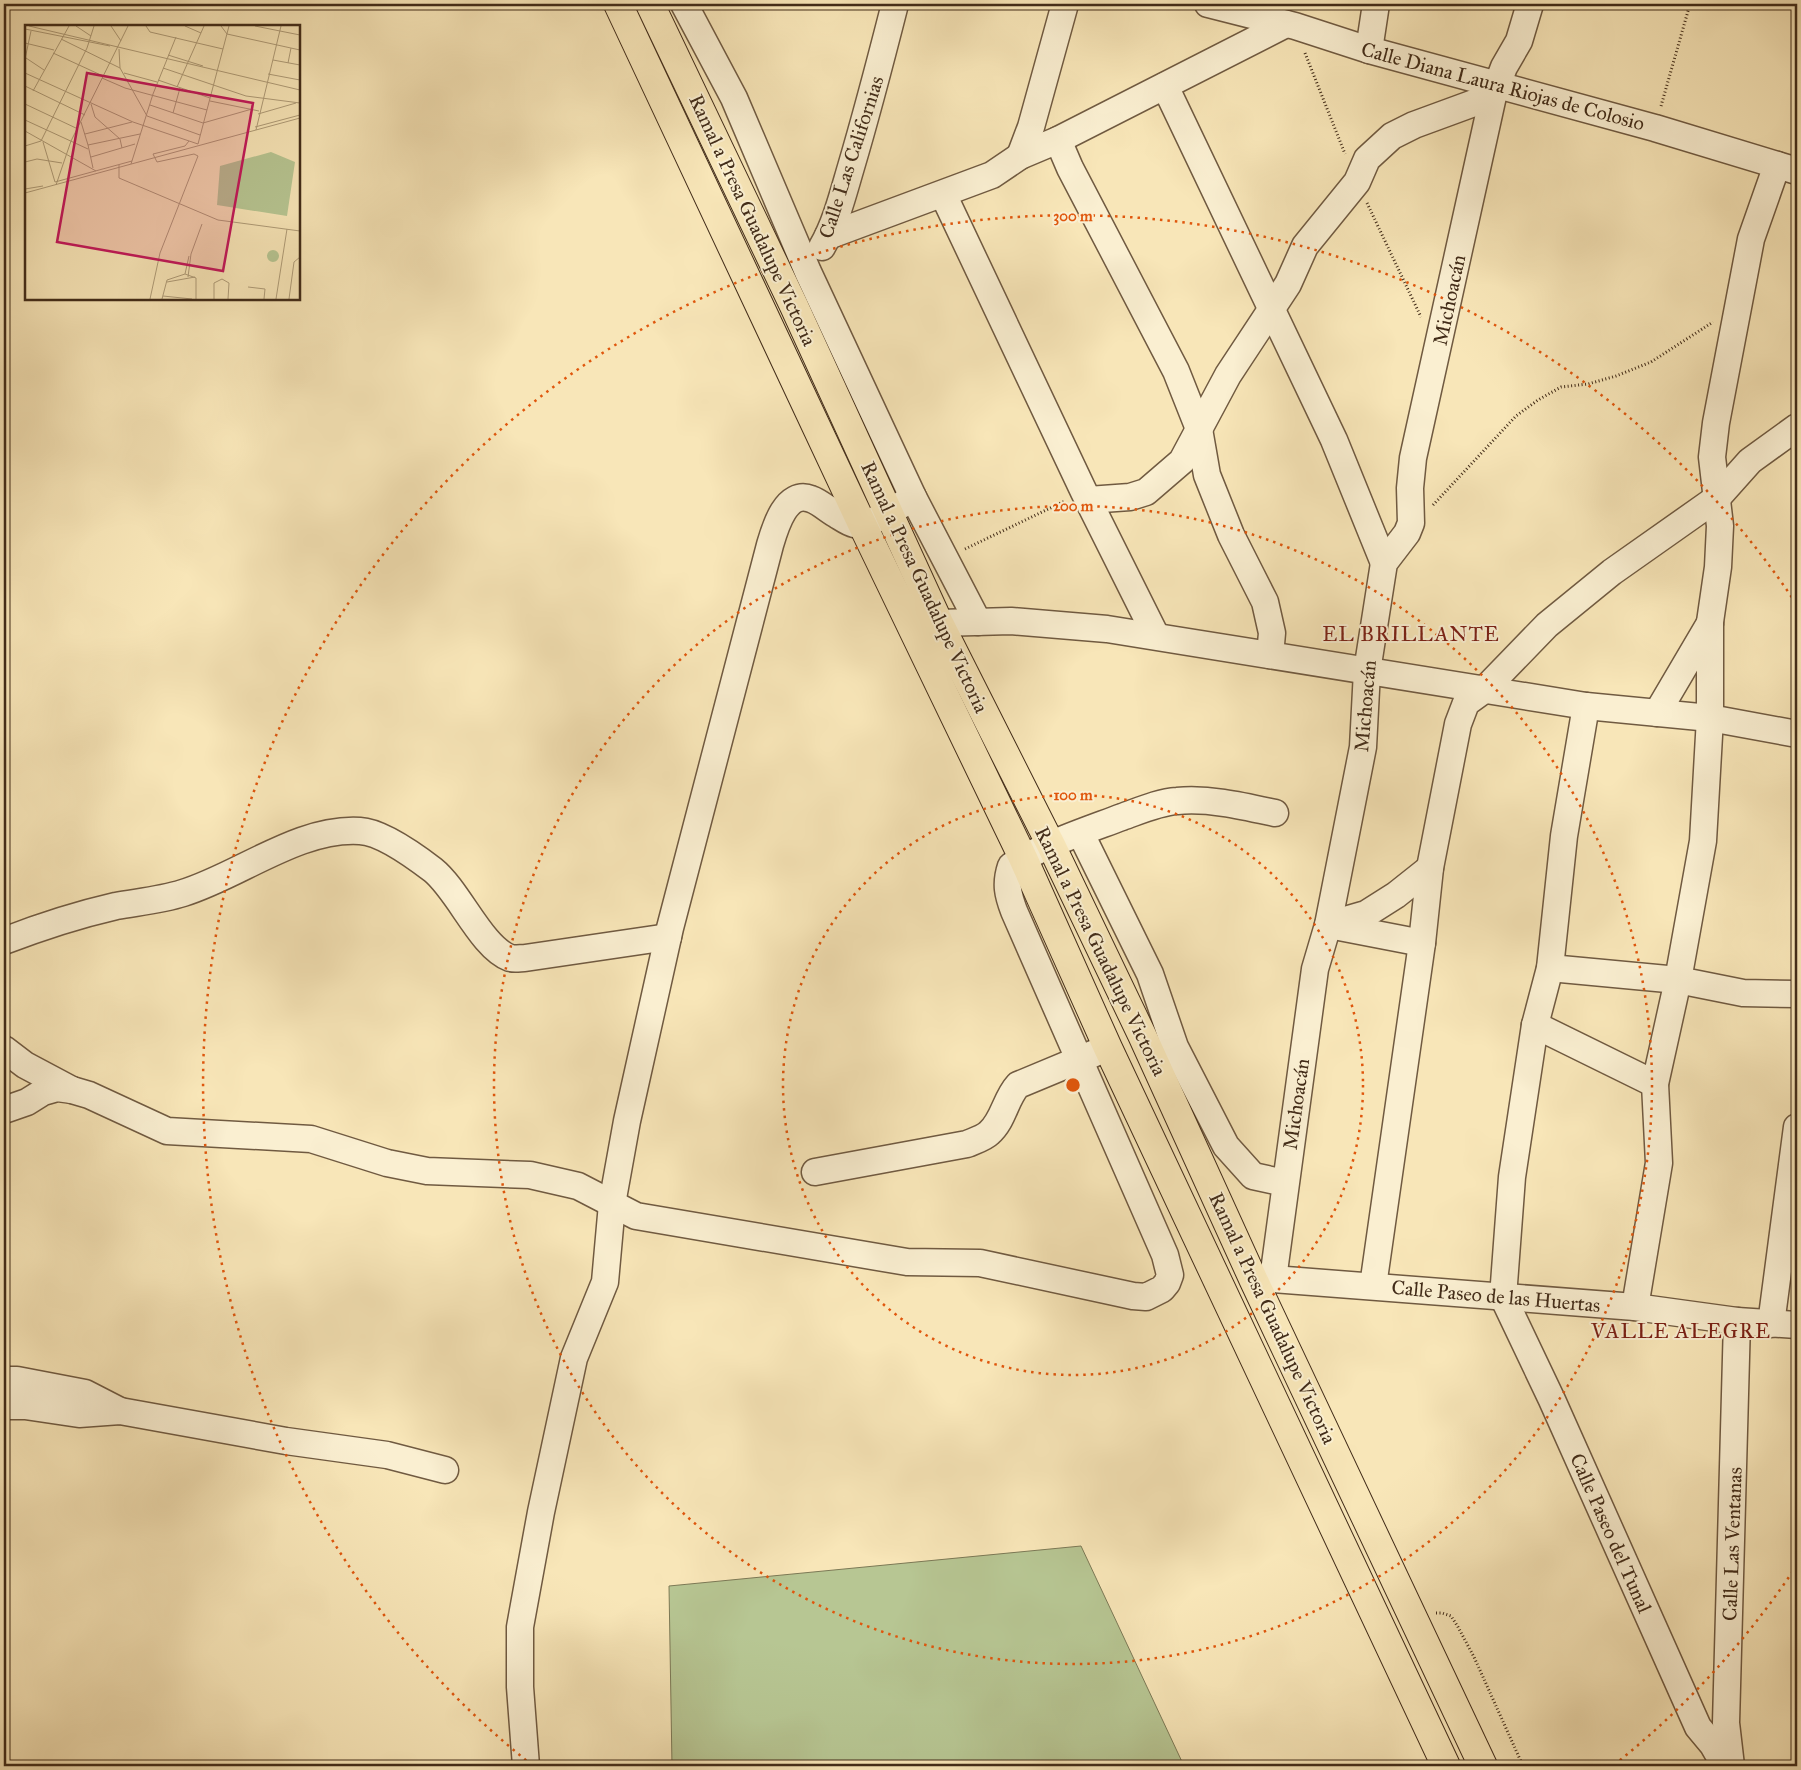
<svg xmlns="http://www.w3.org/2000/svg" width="1801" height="1770" font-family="'IM FELL Great Primer',serif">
<rect width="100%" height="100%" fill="#f8e6b8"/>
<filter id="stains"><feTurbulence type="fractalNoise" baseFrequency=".004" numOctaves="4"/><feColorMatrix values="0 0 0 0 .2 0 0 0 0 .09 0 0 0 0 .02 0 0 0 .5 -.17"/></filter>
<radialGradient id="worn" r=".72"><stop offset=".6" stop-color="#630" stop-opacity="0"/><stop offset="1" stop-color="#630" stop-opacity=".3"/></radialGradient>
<polygon fill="#b7c693" stroke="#7c7956" points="1081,1546 1184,1766 672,1766 669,1586"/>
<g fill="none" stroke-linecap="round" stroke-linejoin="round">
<g stroke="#705a41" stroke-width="29">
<g id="minor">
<polyline points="684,4 734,98 808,272 913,497 978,622"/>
<polyline points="1208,4 1295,26 1369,50 1655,128 1797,171"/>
<polyline points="1369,50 1376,4"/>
<polyline points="1165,86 1334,440 1384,563"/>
<polyline points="1058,140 1286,24"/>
<polyline points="1020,156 1031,127 1065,4"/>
<polyline points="943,194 1084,492 1156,636"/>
<polyline points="828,236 992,175 1020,156 1058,140 1070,168 1176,371 1199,429 1207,475 1231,535 1265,602 1272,633 1270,655"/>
<path d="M 822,247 C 836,223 843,194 851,167 C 867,113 881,59 895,4"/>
<polyline points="1088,500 1130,497 1146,492 1182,461 1228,375 1288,284 1305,246 1357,182 1367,159 1392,136 1414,125 1493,96"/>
<polyline points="939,623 1011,621 1107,629 1586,706 1710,718 1797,734"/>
<polyline points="1586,706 1564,836 1550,968 1535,1025 1512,1177 1503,1297 1552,1400 1698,1727 1713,1745 1725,1766"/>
<polyline points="1657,713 1710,623"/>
<polyline points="1081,834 1150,974 1175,1047 1226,1146 1253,1176 1285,1183"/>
<polyline points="1328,925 1366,914 1396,895 1430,868"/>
<polyline points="1334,926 1422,943"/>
<path d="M 4,941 C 40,927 77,915 116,906 C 138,902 161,900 183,893 C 239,876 299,827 360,831 C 382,832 416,857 433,870 C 459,891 481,947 510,958 C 514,959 521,958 525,958 L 668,937"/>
<polyline points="1550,968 1678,980 1743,993 1797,994"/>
<polyline points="1535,1025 1655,1084"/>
<polyline points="4,1049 25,1065 72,1090"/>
<path d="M 4,1110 L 27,1102 L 43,1092 L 57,1088 L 72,1090 L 89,1095 L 167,1131 L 311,1139 L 387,1163 L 427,1171 L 530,1175 L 578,1186 L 636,1216 L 907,1262 L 980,1263 L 1133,1296 L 1146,1297 L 1162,1289 L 1167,1283 L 1170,1275 L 1165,1255 L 1014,911 C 1008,895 1005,884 1011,866 C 1044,844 1085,831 1122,817 C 1139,811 1159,802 1177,801 C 1210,798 1243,806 1275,813"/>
<path d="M 815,1172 L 967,1144 C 974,1141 984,1138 989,1133 C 1004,1120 1005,1099 1018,1085 L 1095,1053"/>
<polyline points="1273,1279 1315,969 1328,925 1363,747 1367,671 1384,563 1407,533 1411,523 1410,488 1413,458 1493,96 1504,67 1519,41 1530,4"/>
<polyline points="1255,1281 1273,1279 1635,1307 1737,1321 1797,1325"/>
<polyline points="1373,1286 1422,943 1430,868 1458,724 1466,703 1484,690 1547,625 1612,572 1717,498 1750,461 1797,427"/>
<polyline points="1635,1307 1659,1163 1655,1084 1678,980 1703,841 1710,718 1710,622 1718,567 1720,526 1712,457 1716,423 1751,239 1777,165"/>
<polyline points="1771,1324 1797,1127"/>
<polyline points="4,1380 17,1380 85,1393 120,1411"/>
<polyline points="4,1406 25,1406 79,1414 120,1411 286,1441 387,1455 445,1470"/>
<path d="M 526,1766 L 520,1687 L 520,1627 L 541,1512 L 574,1358 L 605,1282 L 612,1204 L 627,1121 L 670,928 L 770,545 C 775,528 786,489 811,499 C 820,502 828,510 837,515 C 842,518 849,523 854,524 C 870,527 900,506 913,497"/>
<polyline points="1731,1766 1726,1723 1737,1321"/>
</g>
</g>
<g stroke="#422c19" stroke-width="30">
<g id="major">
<polyline points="618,4 862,524 1023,858 1108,1048 1446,1766"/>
<polyline points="650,4 794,306 939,623 1051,845 1142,1035 1254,1281 1483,1766"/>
</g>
</g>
<g stroke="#422c19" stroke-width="3" stroke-dasharray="1 2.5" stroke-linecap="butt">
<polyline points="1305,53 1345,154"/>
<polyline points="1661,106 1690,4"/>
<polyline points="1367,203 1421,317"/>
<polyline points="1433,505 1516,416 1538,400 1561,387 1588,384 1616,376 1651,362 1713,322"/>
<polyline points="965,549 1065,501"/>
<polyline points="1436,1613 1442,1613 1451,1616 1458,1627 1474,1657 1523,1766"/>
</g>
<use href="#minor" stroke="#faefd1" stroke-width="26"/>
<use href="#major" stroke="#f8e6b8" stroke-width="28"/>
</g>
<g fill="none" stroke="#e0570d" stroke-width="2.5" stroke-dasharray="2.5 5">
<circle cx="1073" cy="1085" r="290"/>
<circle cx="1073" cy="1085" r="579"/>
<path d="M1793 1571A869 869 0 0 1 1614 1765M532 1765A869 869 0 1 1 1793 599"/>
</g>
<g text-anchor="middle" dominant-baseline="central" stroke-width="4" stroke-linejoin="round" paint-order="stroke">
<g font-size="20" fill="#422c19" stroke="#faefd1">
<text transform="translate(1503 86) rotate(15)">Calle Diana Laura Riojas de Colosio</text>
<text transform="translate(851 157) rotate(-72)">Calle Las Californias</text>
<text transform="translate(753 220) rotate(65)">Ramal a Presa Guadalupe Victoria</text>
<text transform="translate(1449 300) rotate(-78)">Michoacán</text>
<text transform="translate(925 587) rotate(65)">Ramal a Presa Guadalupe Victoria</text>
<text transform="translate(1365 706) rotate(-85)">Michoacán</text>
<text transform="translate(1101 951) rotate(64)">Ramal a Presa Guadalupe Victoria</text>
<text transform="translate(1296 1104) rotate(-82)">Michoacán</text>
<text transform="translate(1496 1296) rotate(5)">Calle Paseo de las Huertas</text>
<text transform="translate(1273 1318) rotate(65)">Ramal a Presa Guadalupe Victoria</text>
<text transform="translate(1611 1533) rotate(66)">Calle Paseo del Tunal</text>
<text transform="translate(1732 1544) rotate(-88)">Calle Las Ventanas</text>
</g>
<g font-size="21" letter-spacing="1" fill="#7a1f14" stroke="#faefd1">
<text x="1411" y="634">EL BRILLANTE</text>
<text x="1681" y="1331">VALLE ALEGRE</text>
</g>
</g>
<g transform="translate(25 25)">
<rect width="275" height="275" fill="#f8e6b8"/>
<path d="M 246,127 L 270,137 L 262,191 L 192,180 L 195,141 ZM242 231a6 6 0 1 1 12 0a6 6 0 1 1-12 0Z" fill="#b7c693"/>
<path fill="none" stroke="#af9c78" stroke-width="1" d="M 4,1 L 275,65M 51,1 L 66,11M 86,1 L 96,16M 121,1 L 125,7 L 198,24M 160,1 L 176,8M 196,1 L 202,9 L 275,25M 230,1 L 275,10M 0,4 L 85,21M 36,14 L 95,43M 0,18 L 29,25M 94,24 L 95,43 L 122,91 L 175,110M 28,28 L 78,51M 143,30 L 178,41M 1,33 L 19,45M 0,34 L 6,6M 248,35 L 275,40M 263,38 L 266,23M 138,43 L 221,71 L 275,78M 0,48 L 108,97 L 173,119M 99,48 L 132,57M 243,49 L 275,55M 77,53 L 100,63 L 182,85M 133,55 L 185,73M 0,61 L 60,90M 152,62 L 179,1M 8,66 L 44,1M 185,76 L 234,86M 0,79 L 53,104M 66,79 L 70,92 L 95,114 L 97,123M 125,80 L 178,98 L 227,84M 148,88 L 155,63M 233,89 L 271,78M 0,95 L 63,124M 56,97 L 63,120M 230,102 L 275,90M 231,105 L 256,1M 0,106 L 71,146M 60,109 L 107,97M 18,117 L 30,157 L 107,136M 173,119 L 204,1M 0,121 L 16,116 L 62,23 L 69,1M 66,132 L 110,119M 0,137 L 12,134 L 37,138M 106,139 L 128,69 L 151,12M 94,140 L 94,153 L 193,195 L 275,206M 68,143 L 63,120 L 115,109M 31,160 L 46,116 L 103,1M 0,164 L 18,161M 0,168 L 275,93M 160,249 L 164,231M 163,252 L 166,229 L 177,199M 142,257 L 170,252M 223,262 L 240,264 L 239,274M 138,271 L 167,274M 125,274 L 135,228 L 173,131 L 169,129 L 132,137 L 128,129 L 160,121 L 164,116M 137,274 L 142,255 L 160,249 L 171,253 L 171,274M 189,274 L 189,258 L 197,254 L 204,258 L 203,274M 251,274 L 262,204M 264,274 L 269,237 L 275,232"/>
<path fill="#c2185b" fill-opacity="0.15" stroke="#c2185b" stroke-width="2.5" d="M 62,48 L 228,78 L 198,246 L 32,217 Z"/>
<rect width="275" height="275" fill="none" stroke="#422c19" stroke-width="2.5"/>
</g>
<circle cx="1073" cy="1085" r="8" fill="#e0570d" stroke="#faefd1" stroke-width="2.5"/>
<g font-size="15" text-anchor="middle" font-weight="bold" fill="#e0570d" stroke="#faefd1" stroke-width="4" stroke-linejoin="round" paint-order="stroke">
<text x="1073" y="221">300 m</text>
<text x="1073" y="511">200 m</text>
<text x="1073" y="800">100 m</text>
</g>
<rect width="1801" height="1770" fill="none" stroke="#f8e6b8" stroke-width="20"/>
<rect x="5" y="5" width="1791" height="1760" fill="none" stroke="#422c19" stroke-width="2.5"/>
<rect x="10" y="10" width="1781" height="1750" fill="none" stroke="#422c19"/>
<rect width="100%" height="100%" filter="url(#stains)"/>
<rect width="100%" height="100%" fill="url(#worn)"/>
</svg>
